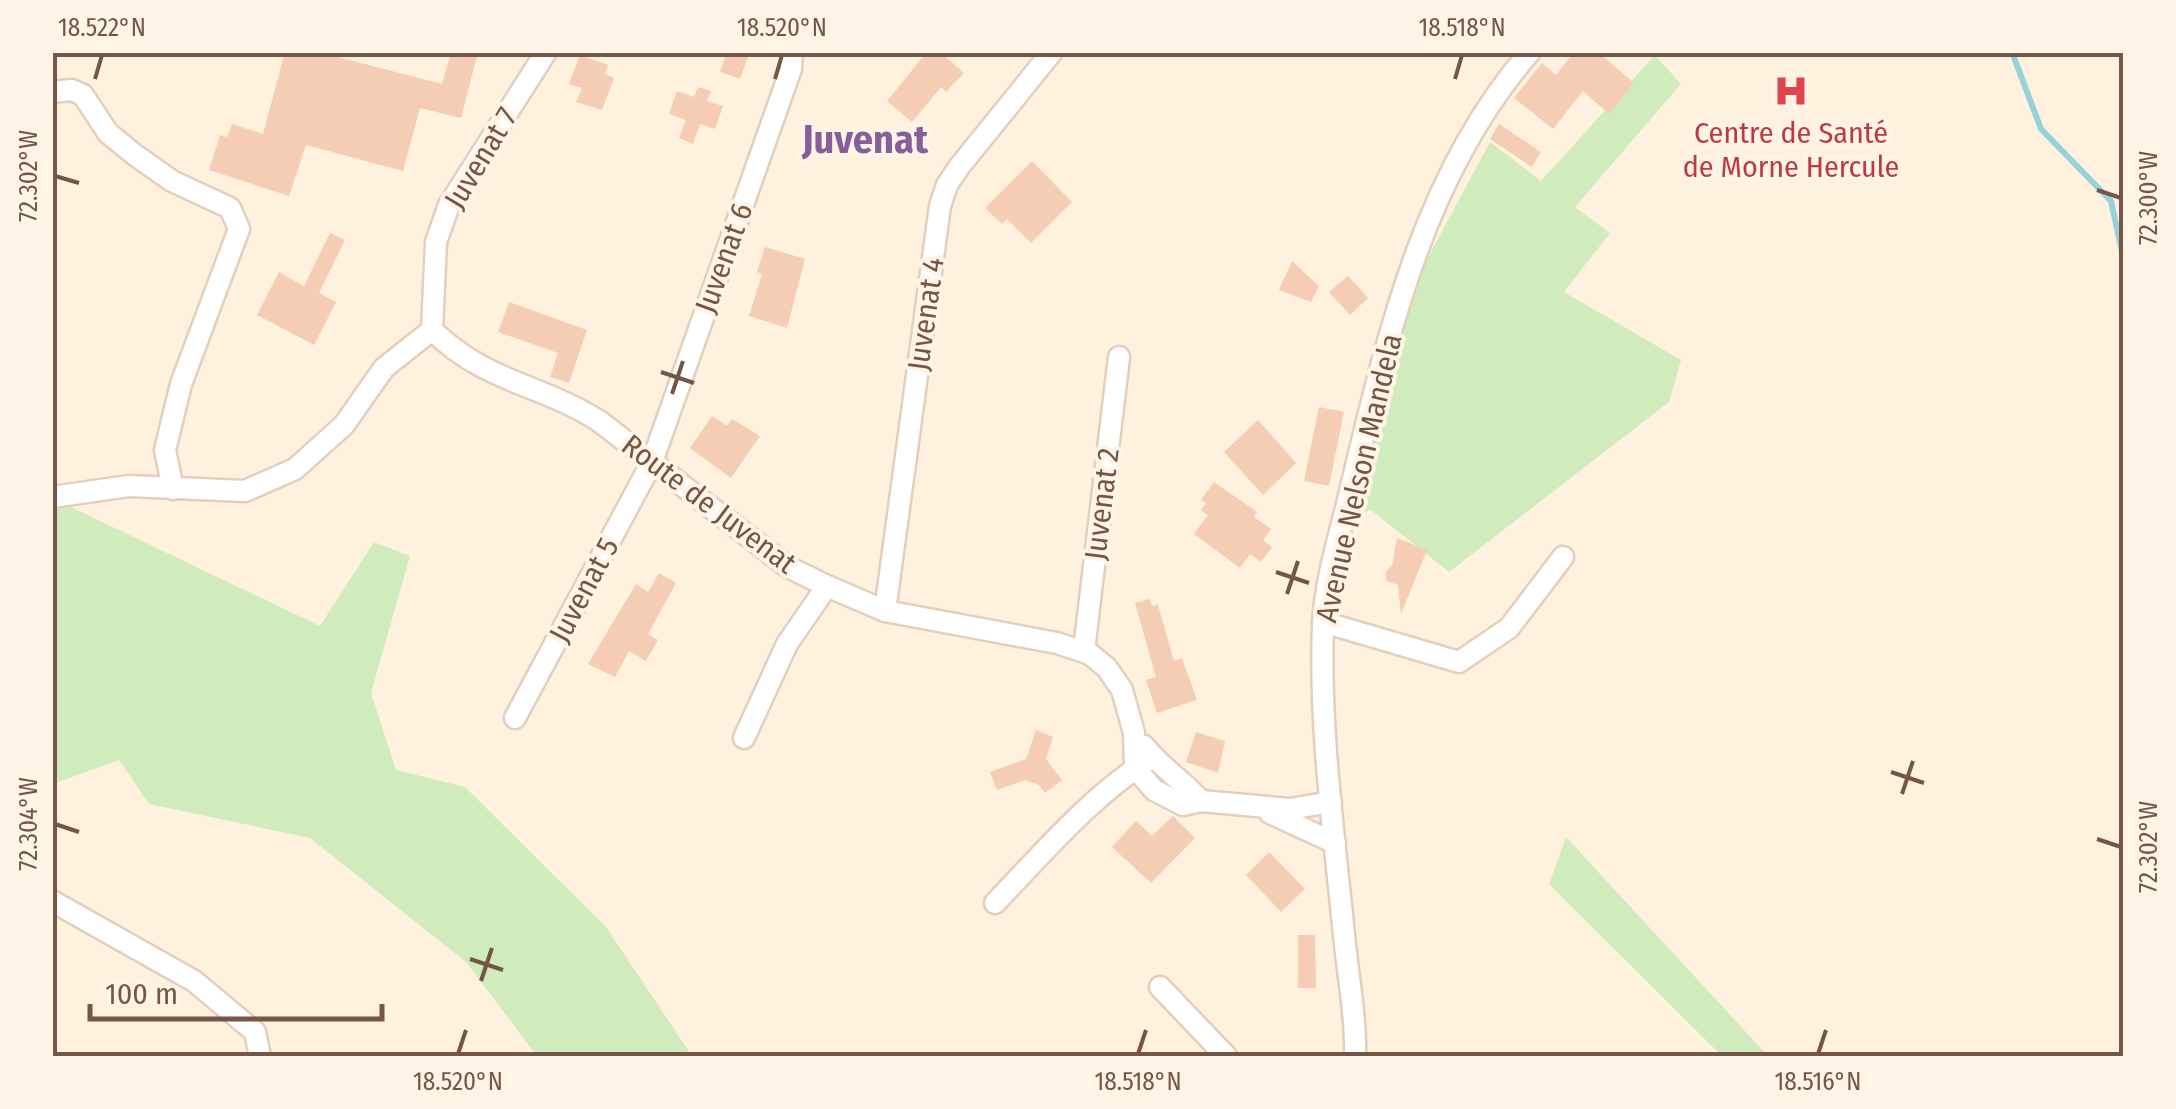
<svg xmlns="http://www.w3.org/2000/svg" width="2176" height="1109" font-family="'Fira Sans Condensed',sans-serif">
<rect width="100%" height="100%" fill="#fef1de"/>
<g fill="#d1ecbc">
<polygon points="1655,55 1681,84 1575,207 1610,233 1564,292 1681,360 1669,402 1449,572 1371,510 1355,516 1411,289 1490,142 1541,181"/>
<polygon points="52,498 320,626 374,542 410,556 371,693 396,770 465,787 606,927 692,1056 537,1056 466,962 310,838 149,804 119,760 53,784"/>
<polygon points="1566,837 1768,1056 1722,1056 1549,884"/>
</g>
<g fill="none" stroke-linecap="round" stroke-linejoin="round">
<polyline stroke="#97d2db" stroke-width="6" points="2012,52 2041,129 2111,201 2124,261"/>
</g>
<g fill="#f5ccb4">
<polygon points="285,52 339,52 338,57 442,84 451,52 478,52 461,118 420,108 403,171 306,145 289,196 209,170 220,135 227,137 232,124 263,134"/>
<polygon points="727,52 750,52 740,79 720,72"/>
<polygon points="927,52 940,52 964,73 946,92 941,87 912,122 887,101"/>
<polygon points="1574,52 1598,52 1634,83 1609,114 1583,91 1553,129 1514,98 1542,63 1556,75"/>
<polygon points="580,55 608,65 605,74 614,78 602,110 576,102 582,88 569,84"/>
<polygon points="698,87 711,91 707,101 723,106 715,129 700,124 693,144 679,138 686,120 669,114 677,91 694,97"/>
<polygon points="1499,124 1541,152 1532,167 1490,139"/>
<polygon points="1032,161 1072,202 1031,243 1007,219 1002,224 985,208"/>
<polygon points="330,233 345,240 319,293 336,302 314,345 257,315 279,272 304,286"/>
<polygon points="765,247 805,259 787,328 749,316 762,274 757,272"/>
<polygon points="1292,261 1319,286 1311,302 1279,290"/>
<polygon points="1348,276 1368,298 1350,315 1329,292"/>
<polygon points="509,302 587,330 569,383 550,377 558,353 498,332"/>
<polygon points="1319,407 1344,412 1329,486 1304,481"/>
<polygon points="712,416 727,426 732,419 760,436 731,478 690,448"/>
<polygon points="1258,420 1296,463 1263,495 1224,452"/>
<polygon points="1214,482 1257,512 1254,517 1271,529 1263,540 1272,547 1261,562 1250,554 1240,568 1194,534 1208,515 1201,510 1206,503 1201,500"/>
<polygon points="1397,538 1427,550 1401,614 1398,585 1387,581 1385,573 1392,565"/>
<polygon points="659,573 676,583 648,634 658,640 646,661 629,651 615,677 588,664 636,584 648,592"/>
<polygon points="1150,599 1152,606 1158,605 1174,661 1182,658 1197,700 1157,713 1146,680 1156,677 1135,603"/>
<polygon points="1036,730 1053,737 1046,759 1062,780 1045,793 1039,785 1025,780 997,790 990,772 1026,759"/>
<polygon points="1196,732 1225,741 1218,773 1186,762"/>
<polygon points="1173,816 1195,838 1151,883 1112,847 1136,821 1152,836"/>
<polygon points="1269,852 1305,889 1281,912 1246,875"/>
<polygon points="1298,935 1315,935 1316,988 1298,988"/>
</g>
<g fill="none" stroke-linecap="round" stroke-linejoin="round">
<g stroke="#e4cebd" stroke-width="25">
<g id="minor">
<polyline points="52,92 72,90 83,95 108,133 135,155 172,181 230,208 239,229 181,384 165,450 173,489"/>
<path d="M 432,330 C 486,383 539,383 599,421 L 788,567 L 827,586 L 885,611 L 1057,643 L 1090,654 L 1107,668 L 1122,690 L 1134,733 L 1135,768 L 1154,790 L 1183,805 L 1201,801 L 1290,809 L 1331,802"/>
<polyline points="432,330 436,242 449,205 546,52"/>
<polyline points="52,497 129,486 245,491 295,469 344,425 384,368 432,330"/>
<polyline points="885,611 940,206 947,185 959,167 1052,52"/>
<polyline points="1323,622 1459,662 1509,628 1563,557"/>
<polyline points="1084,650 1119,357"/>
<polyline points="515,718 652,462 791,69 792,52"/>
<polyline points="744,738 787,644 827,586"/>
<path d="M 1144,746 C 1163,769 1183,781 1201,801"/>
<polyline points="1270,813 1335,843"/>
<polyline points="52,901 194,981 255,1032 260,1056"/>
<path d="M 995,903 C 1044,852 1093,794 1153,757"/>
<polyline points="1160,987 1226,1056"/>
<path d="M 1355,1056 C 1356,1016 1348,976 1344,935 C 1334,833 1319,728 1323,625 C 1325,577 1342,529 1352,483 C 1388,333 1425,172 1530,52"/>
</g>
</g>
<use href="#minor" stroke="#fff" stroke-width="20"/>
</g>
<path fill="none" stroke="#755545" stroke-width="4" d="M 95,79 L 102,55M 775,79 L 782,55M 1455,79 L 1462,55M 55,176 L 79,183M 2097,190 L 2121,198M 661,372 L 694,383M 672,394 L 683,361M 1276,572 L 1309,583M 1287,594 L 1298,561M 1891,772 L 1924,783M 1902,794 L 1913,761M 55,824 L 79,832M 2097,839 L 2121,847M 470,959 L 503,970M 481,981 L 492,948M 458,1054 L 466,1030M 1138,1054 L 1146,1030M 1818,1054 L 1826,1030"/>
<defs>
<g id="hospital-bare" transform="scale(2.7)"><path d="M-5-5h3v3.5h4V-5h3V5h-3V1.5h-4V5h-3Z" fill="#e0444e" stroke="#fff4e6" stroke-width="2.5" paint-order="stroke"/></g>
</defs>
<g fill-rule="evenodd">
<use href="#hospital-bare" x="1791" y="91"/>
</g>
<g text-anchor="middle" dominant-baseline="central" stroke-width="8" stroke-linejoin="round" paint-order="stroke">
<g font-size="30" fill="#be3a42" stroke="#fff4e6">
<text x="1791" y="133">Centre de Santé<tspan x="1791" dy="34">de Morne Hercule</tspan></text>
</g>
<g font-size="30" fill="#755545" stroke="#fff4e6">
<text transform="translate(481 158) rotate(-59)">Juvenat 7</text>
<text transform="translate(724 258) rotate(-70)">Juvenat 6</text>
<text transform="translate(926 314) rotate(-82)">Juvenat 4</text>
<text transform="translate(1359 478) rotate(-77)">Avenue Nelson Mandela</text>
<text transform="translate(709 504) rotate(37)">Route de Juvenat</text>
<text transform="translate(1102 504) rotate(-83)">Juvenat 2</text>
<text transform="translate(584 590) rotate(-62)">Juvenat 5</text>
</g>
<g font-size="40" font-weight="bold" fill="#845f99" stroke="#fff4e6">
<text x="865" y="140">Juvenat</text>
</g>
</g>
<rect width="2176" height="1109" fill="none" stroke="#fff4e6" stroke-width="110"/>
<path d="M90 1004v15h292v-15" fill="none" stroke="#755545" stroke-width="5"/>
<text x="105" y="1004" font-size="30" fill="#755545" stroke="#fff4e6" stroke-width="8" paint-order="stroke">100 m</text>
<rect x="55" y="55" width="2066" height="999" fill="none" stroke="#755545" stroke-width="4"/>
<g font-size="25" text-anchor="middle" fill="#755545">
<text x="102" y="36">18.522°N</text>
<text x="782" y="36">18.520°N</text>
<text x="1462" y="36">18.518°N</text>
<text transform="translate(28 176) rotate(-90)" y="9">72.302°W</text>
<text transform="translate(2148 198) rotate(-90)" y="9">72.300°W</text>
<text transform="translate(28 824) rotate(-90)" y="9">72.304°W</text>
<text transform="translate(2148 847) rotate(-90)" y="9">72.302°W</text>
<text x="458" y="1090">18.520°N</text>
<text x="1138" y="1090">18.518°N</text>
<text x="1818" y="1090">18.516°N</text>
</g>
</svg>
